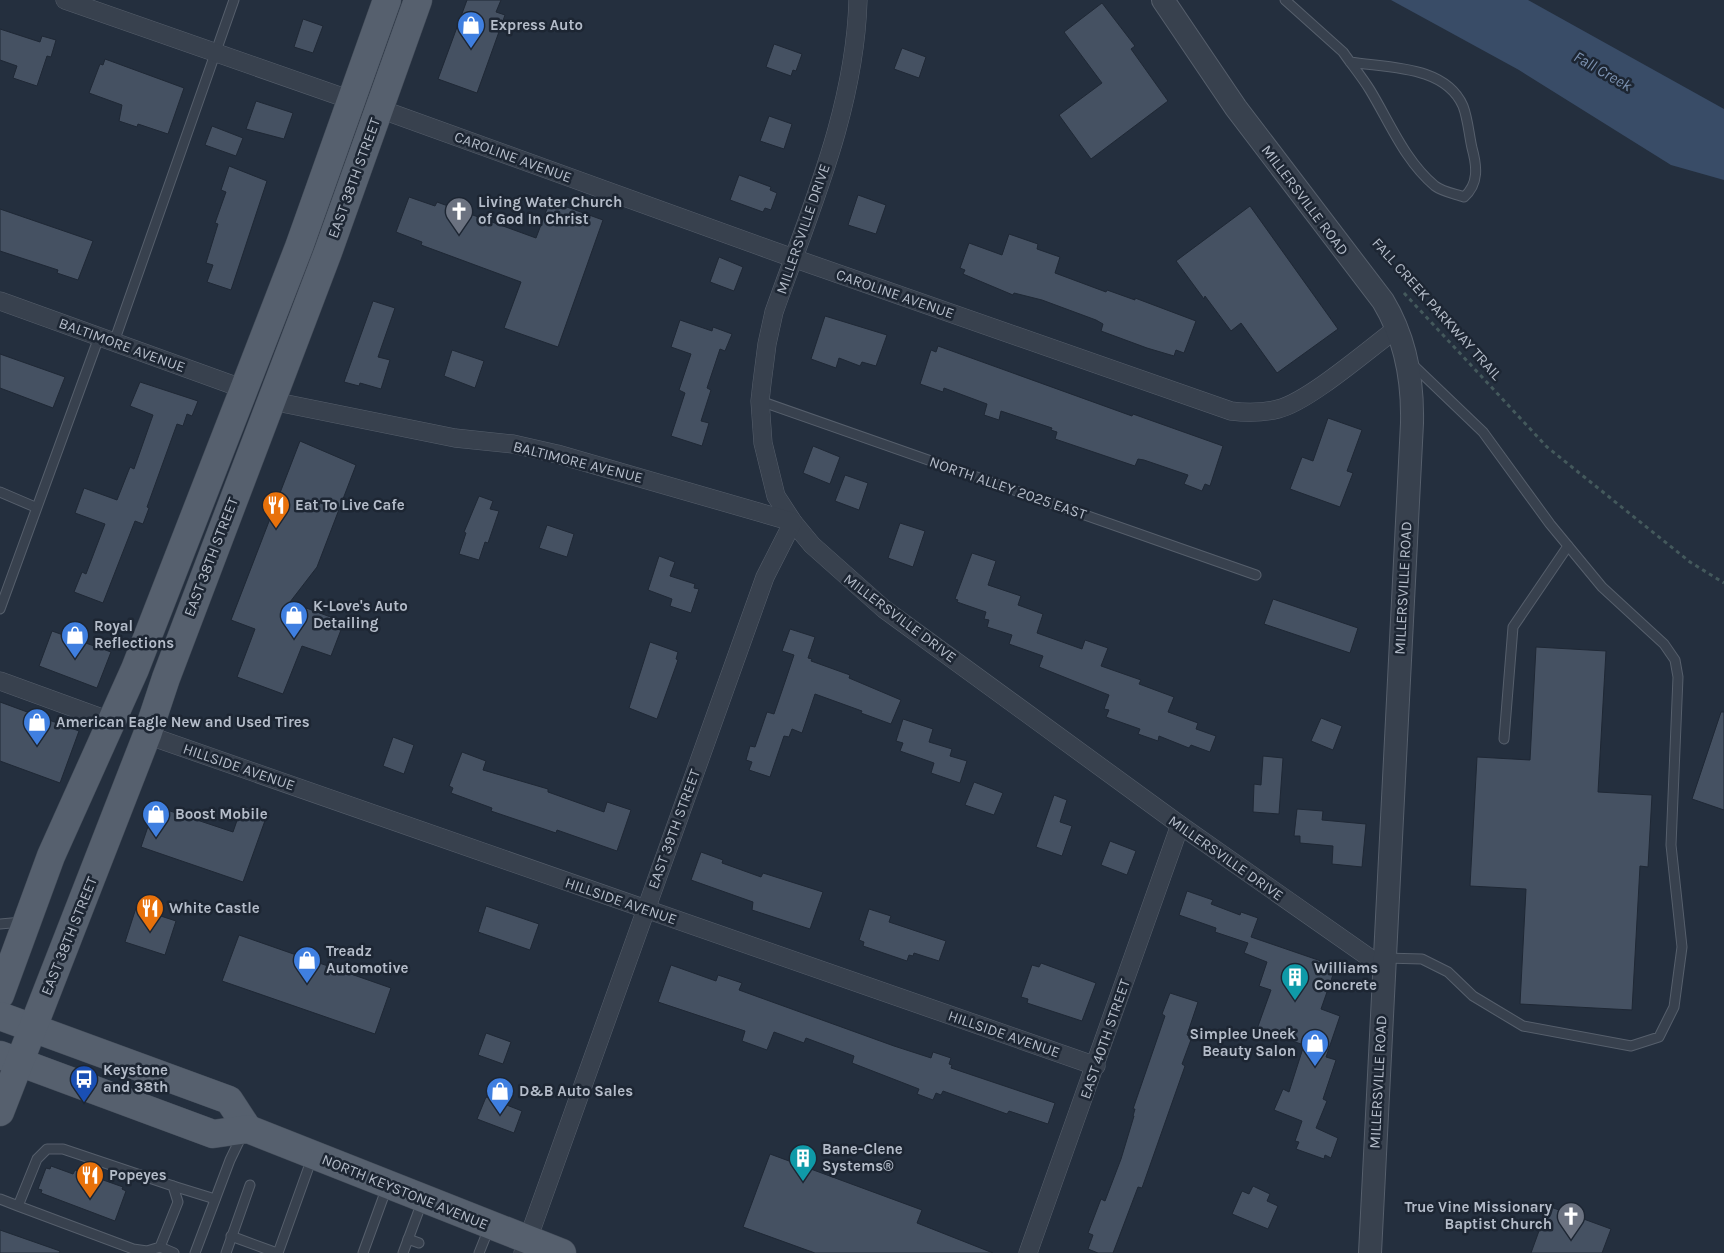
<svg xmlns="http://www.w3.org/2000/svg" width="1724" height="1253" font-family="Karla,sans-serif">
<rect width="100%" height="100%" fill="#242f3e"/>
<polygon fill="#394c67" points="1391,0 1528,0 1724,109 1724,180 1671,165 1519,70"/>
<g fill="#455162" stroke="#1f2835">
<polygon points="467,0 501,0 496,12 505,15 477,93 438,79"/>
<polygon points="1102,3 1135,46 1131,49 1168,101 1091,159 1059,115 1102,83 1064,32"/>
<polygon points="303,19 323,26 313,53 294,47"/>
<polygon points="0,29 40,42 42,36 56,40 51,57 47,56 37,86 13,78 17,66 0,60"/>
<polygon points="774,44 802,54 796,71 793,70 791,76 766,67"/>
<polygon points="902,48 926,57 919,78 894,69"/>
<polygon points="105,59 184,88 168,134 138,124 137,127 119,121 122,105 89,93 100,64 103,65"/>
<polygon points="256,101 293,113 284,139 246,129"/>
<polygon points="769,116 792,124 784,149 760,141"/>
<polygon points="212,126 243,138 236,156 205,145"/>
<polygon points="229,166 267,181 231,290 207,282 213,265 206,263 218,224 215,223 226,192 221,190"/>
<polygon points="739,175 771,187 770,190 777,193 771,210 765,208 763,212 730,200"/>
<polygon points="858,195 886,205 876,234 848,225"/>
<polygon points="409,197 435,206 437,202 536,238 550,201 603,220 558,347 504,328 521,282 421,245 422,242 396,232"/>
<polygon points="1250,206 1338,329 1277,373 1241,323 1231,331 1205,296 1204,299 1176,261"/>
<polygon points="0,209 93,241 78,280 57,273 58,270 0,251"/>
<polygon points="1009,234 1038,244 1037,249 1060,257 1055,273 1106,292 1107,290 1135,300 1135,298 1196,321 1184,353 1176,350 1174,356 1147,348 1101,331 1103,324 1096,320 1042,300 1014,293 1013,295 963,274 965,270 960,268 969,243 1002,255"/>
<polygon points="719,257 743,267 734,291 710,282"/>
<polygon points="373,301 395,308 378,357 390,360 381,389 360,383 359,386 344,382"/>
<polygon points="825,316 887,335 876,366 862,362 860,366 839,358 836,368 811,359"/>
<polygon points="680,320 712,331 713,327 732,334 725,351 720,349 707,388 711,390 701,421 709,423 702,446 671,436 685,393 679,390 691,354 671,347"/>
<polygon points="938,346 1132,416 1133,414 1223,446 1210,486 1205,484 1202,491 1184,484 1188,475 1144,460 1138,459 1135,466 1055,439 1057,432 1051,430 1052,428 1001,411 999,420 984,415 987,404 944,388 943,392 920,384 931,350 936,352"/>
<polygon points="452,350 484,361 475,388 444,376"/>
<polygon points="0,354 65,377 53,408 0,388"/>
<polygon points="140,382 198,401 192,416 187,414 183,426 177,424 147,507 149,508 143,524 135,521 103,603 74,592 82,572 86,574 105,524 75,513 84,488 117,500 130,467 134,469 153,415 130,406"/>
<polygon points="1328,418 1362,430 1347,471 1353,473 1340,507 1290,489 1302,457 1313,461"/>
<polygon points="300,441 356,465 317,567 290,602 344,622 331,656 302,646 283,694 237,677 255,629 231,620"/>
<polygon points="813,446 840,457 830,484 803,473"/>
<polygon points="845,475 868,483 859,510 835,501"/>
<polygon points="479,496 493,501 490,509 499,511 488,543 485,542 479,560 459,554 466,533 464,532"/>
<polygon points="900,523 925,531 913,567 888,558"/>
<polygon points="547,525 574,534 567,557 539,548"/>
<polygon points="972,553 996,561 988,585 1021,596 1018,605 1043,614 1037,633 1082,649 1085,640 1108,648 1101,666 1141,680 1139,684 1174,697 1168,712 1198,723 1196,729 1216,736 1210,752 1191,745 1189,748 1159,736 1158,741 1138,734 1140,729 1106,717 1109,710 1104,709 1109,695 1039,667 1043,656 1009,644 1012,635 987,627 989,620 984,619 986,612 957,602 958,600 955,599"/>
<polygon points="659,556 675,562 670,576 695,584 694,588 699,589 691,613 670,606 672,599 648,590"/>
<polygon points="1273,599 1358,628 1350,653 1264,624"/>
<polygon points="790,629 815,637 808,658 812,659 811,661 850,675 849,678 901,700 891,724 861,713 862,711 815,694 802,733 792,729 789,737 784,736 770,777 749,770 752,762 746,760 750,746 755,747 767,712 774,714 786,679 794,655 782,651"/>
<polygon points="52,631 111,652 97,688 39,666"/>
<polygon points="650,642 678,652 676,659 678,660 657,719 629,708"/>
<polygon points="1536,647 1606,651 1598,792 1652,795 1648,867 1640,866 1632,1010 1520,1004 1526,889 1470,886 1477,757 1530,760"/>
<polygon points="0,702 79,731 60,783 0,761"/>
<polygon points="1721,712 1724,712 1724,810 1692,799"/>
<polygon points="1321,718 1342,726 1333,750 1311,741"/>
<polygon points="903,719 933,729 929,742 952,749 950,756 967,761 960,783 931,773 934,763 900,751 903,743 896,741"/>
<polygon points="393,737 414,745 404,774 383,766"/>
<polygon points="462,752 486,761 483,770 548,789 548,792 604,812 607,802 631,810 617,851 557,830 556,833 491,811 492,808 451,793 453,788 449,786"/>
<polygon points="1263,756 1283,758 1279,814 1253,812 1254,784 1261,785"/>
<polygon points="974,782 1003,793 994,815 965,805"/>
<polygon points="1054,795 1067,800 1060,822 1072,826 1062,856 1036,847"/>
<polygon points="155,806 233,832 242,806 267,815 243,882 141,847"/>
<polygon points="1297,809 1323,811 1322,820 1366,824 1362,867 1332,864 1333,846 1300,843 1300,836 1294,836"/>
<polygon points="1110,841 1136,851 1127,875 1101,865"/>
<polygon points="701,852 723,860 722,863 761,877 763,873 823,892 810,929 752,910 753,902 691,880"/>
<polygon points="1187,891 1213,900 1211,904 1240,915 1241,912 1258,918 1251,937 1321,961 1320,968 1334,972 1321,1009 1340,1016 1326,1057 1336,1060 1323,1099 1327,1101 1316,1128 1338,1138 1331,1158 1325,1155 1324,1159 1296,1149 1299,1142 1295,1141 1302,1121 1274,1110 1283,1089 1289,1092 1304,1045 1257,1029 1271,990 1259,986 1267,962 1244,953 1248,943 1215,932 1216,928 1179,915"/>
<polygon points="486,906 539,924 530,950 478,932"/>
<polygon points="136,908 176,921 165,955 125,942"/>
<polygon points="869,909 891,916 889,922 946,941 939,961 914,953 913,956 909,955 907,961 863,946 864,942 859,940"/>
<polygon points="239,935 391,988 375,1034 222,981"/>
<polygon points="1041,963 1096,983 1082,1021 1027,1003 1028,999 1021,997 1032,965 1039,967"/>
<polygon points="671,965 716,981 718,975 742,983 739,990 894,1046 928,1057 931,1058 933,1052 951,1058 949,1064 952,1065 951,1068 1055,1103 1048,1124 1009,1111 1007,1114 943,1091 941,1095 936,1093 933,1100 917,1094 919,1089 852,1063 854,1056 806,1038 804,1043 774,1032 767,1050 742,1041 745,1031 658,1002"/>
<polygon points="1170,993 1198,1002 1187,1035 1192,1037 1182,1064 1185,1066 1142,1188 1138,1187 1113,1253 1098,1253 1088,1249 1093,1235 1088,1233 1101,1199 1105,1201 1121,1159 1134,1116 1133,1116 1135,1109 1133,1109 1165,1016 1162,1014"/>
<polygon points="486,1033 511,1042 503,1064 478,1055"/>
<polygon points="486,1097 522,1111 514,1133 477,1119"/>
<polygon points="770,1154 922,1210 917,1223 993,1253 815,1253 743,1227"/>
<polygon points="51,1166 73,1174 75,1170 123,1187 122,1189 126,1191 115,1221 41,1193 42,1190 38,1189 46,1168 50,1169"/>
<polygon points="1253,1186 1270,1194 1267,1201 1278,1206 1268,1229 1232,1214 1242,1191 1249,1194"/>
<polygon points="1548,1206 1611,1229 1602,1253 1531,1253"/>
<polygon points="0,1230 60,1251 59,1253 0,1253"/>
</g>
<g fill="none" stroke-linecap="round" stroke-linejoin="round">
<g stroke="#565f6c" stroke-width="11">
<g id="service">
<path d="M 1285,0 L 1343,52 C 1352,65 1362,77 1370,90 C 1390,123 1405,161 1435,186 C 1443,192 1456,194 1464,197 C 1479,184 1477,166 1472,148 C 1469,135 1468,119 1463,106 C 1445,65 1387,68 1350,62"/>
<polyline points="114,342 234,0"/>
<polyline points="760,401 1256,575"/>
<polyline points="0,492 35,507"/>
<polyline points="0,609 99,337"/>
<polyline points="1504,739 1513,627 1568,546"/>
<polyline points="0,924 22,922"/>
<polyline points="1385,958 1422,959 1448,972 1473,996 1523,1026 1631,1046 1659,1037 1674,1007 1682,947 1671,845 1678,677 1675,660 1664,644 1602,587 1550,524 1483,432 1413,365"/>
<polyline points="173,1186 215,1199"/>
<polyline points="0,1199 18,1206 133,1249 147,1251 160,1247 178,1202 173,1186 63,1149 47,1149 37,1159 18,1206"/>
<polyline points="231,1236 277,1253"/>
<polyline points="408,1239 419,1243"/>
<polyline points="160,1247 174,1253"/>
<polyline points="195,1253 230,1160 242,1135"/>
<polyline points="226,1253 250,1185"/>
<polyline points="278,1253 312,1158"/>
<polyline points="363,1253 387,1187"/>
<polyline points="403,1253 422,1202"/>
<polyline points="479,1253 489,1228"/>
</g>
</g>
<g stroke="#565f6c" stroke-width="19">
<g id="minor">
<polyline points="65,0 351,100"/>
<path d="M 858,0 C 855,109 810,210 774,312 L 767,344 L 762,383 L 760,401 L 763,443 L 776,496 L 793,522 L 812,545 L 884,609 L 1180,825 L 1384,968"/>
<path d="M 380,109 L 793,258 L 1231,411 C 1247,413 1262,413 1278,409 C 1308,402 1369,349 1396,329"/>
<polyline points="0,301 244,389"/>
<polyline points="273,398 282,403 455,438 513,444 557,454 793,522 765,577 523,1253"/>
<polyline points="0,681 110,721"/>
<polyline points="147,735 1096,1066"/>
<polyline points="1028,1253 1180,825"/>
</g>
</g>
<g stroke="#565f6c" stroke-width="24">
<path id="tertiary" d="M 1163,0 L 1236,108 L 1383,301 C 1406,339 1413,380 1412,423 L 1370,1253"/>
</g>
<g stroke="#414a57" stroke-width="29">
<g id="primary">
<polyline points="0,995 51,856 135,669 244,389 299,247 387,0"/>
<polyline points="0,1016 229,1100 248,1129"/>
<polyline points="0,1055 213,1134 248,1129 562,1253"/>
<polyline points="0,1112 147,735 166,678 328,252 418,0"/>
</g>
</g>
<polyline stroke="#44595c" stroke-width="3" stroke-dasharray="4 4" stroke-linecap="butt" points="1404,293 1547,447 1690,562 1724,583"/>
<use href="#service" stroke="#38414e" stroke-width="9"/>
<use href="#minor" stroke="#38414e" stroke-width="18"/>
<use href="#tertiary" stroke="#38414e" stroke-width="22"/>
<use href="#primary" stroke="#56606e" stroke-width="28"/>
</g>
<defs>
<g id="shop-pin" transform="scale(1.4375)"><path d="M0 17L-7.5 6A9.5 9.5 0 1 1 7.5 6Z" fill="#3f7fe0" stroke="#1d2633"/><path d="M-5-2.5h2.3a2.7 3.5 0 0 1 5.4 0H5L5.5 6h-11ZM-1.5-2.5h3a1.5 2.3 0 0 0-3 0Z" fill="#fff"/></g>
<g id="church-pin" transform="scale(1.4375)"><path d="M0 17L-7.5 6A9.5 9.5 0 1 1 7.5 6Z" fill="#6b7280" stroke="#1d2633"/><path d="M-1.2-6h2.4v3.5h3.3v2.4h-3.3V6h-2.4V-.1h-3.3v-2.4h3.3Z" fill="#fff"/></g>
<g id="restaurant-pin" transform="scale(1.4375)"><path d="M0 17L-7.5 6A9.5 9.5 0 1 1 7.5 6Z" fill="#e8710a" stroke="#1d2633"/><path d="M-5-6h1v4h1v-4h1v4h1v-4h1v5L-1.5 .5V6h-2V.5L-5-1ZM5-6V6H3V1.5H1.5Q1.5-4 5-6Z" fill="#fff"/></g>
<g id="building-pin" transform="scale(1.4375)"><path d="M0 17L-7.5 6A9.5 9.5 0 1 1 7.5 6Z" fill="#0f9aa8" stroke="#1d2633"/><path d="M-4-6H4V6H1V3H-1V6H-4ZM-2.5-4.3h1.7v1.8h-1.7ZM.8-4.3h1.7v1.8H.8ZM-2.5-1h1.7V.8h-1.7ZM.8-1h1.7V.8H.8Z" fill="#fff"/></g>
<g id="bus-pin" transform="scale(1.4375)"><path d="M0 17L-7.5 6A9.5 9.5 0 1 1 7.5 6Z" fill="#1a4fb4" stroke="#1d2633"/><path d="M-5-6H5V4H4V6H2V4H-2V6H-4V4H-5ZM-3.5-4V0h7V-4ZM-3.5 1.2v1.5H-2V1.2ZM2 1.2v1.5H3.5V1.2Z" fill="#fff"/></g>
</defs>
<g fill-rule="evenodd">
<use href="#shop-pin" x="471" y="25"/>
<use href="#church-pin" x="459" y="211"/>
<use href="#restaurant-pin" x="276" y="505"/>
<use href="#shop-pin" x="294" y="615"/>
<use href="#shop-pin" x="75" y="635"/>
<use href="#shop-pin" x="37" y="722"/>
<use href="#shop-pin" x="156" y="814"/>
<use href="#restaurant-pin" x="150" y="908"/>
<use href="#shop-pin" x="307" y="960"/>
<use href="#building-pin" x="1295" y="977"/>
<use href="#shop-pin" x="1315" y="1043"/>
<use href="#bus-pin" x="84" y="1079"/>
<use href="#shop-pin" x="500" y="1091"/>
<use href="#building-pin" x="803" y="1158"/>
<use href="#restaurant-pin" x="90" y="1175"/>
<use href="#church-pin" x="1571" y="1216"/>
</g>
<g text-anchor="middle" dominant-baseline="central" stroke-width="5" stroke-linejoin="round" paint-order="stroke">
<g font-size="15" font-weight="bold" fill="#b4bcc9" stroke="#1d2633" text-anchor="start">
<text x="490" y="25">Express Auto</text>
<text x="478" y="202">Living Water Church<tspan x="478" dy="17">of God In Christ</tspan></text>
<text x="295" y="505">Eat To Live Cafe</text>
<text x="313" y="606">K-Love's Auto<tspan x="313" dy="17">Detailing</tspan></text>
<text x="94" y="626">Royal<tspan x="94" dy="17">Reflections</tspan></text>
<text x="56" y="722">American Eagle New and Used Tires</text>
<text x="175" y="814">Boost Mobile</text>
<text x="169" y="908">White Castle</text>
<text x="326" y="951">Treadz<tspan x="326" dy="17">Automotive</tspan></text>
<text x="1314" y="968">Williams<tspan x="1314" dy="17">Concrete</tspan></text>
<text x="1296" y="1034" text-anchor="end">Simplee Uneek<tspan x="1296" dy="17">Beauty Salon</tspan></text>
<text x="103" y="1070">Keystone<tspan x="103" dy="17">and 38th</tspan></text>
<text x="519" y="1091">D&amp;B Auto Sales</text>
<text x="822" y="1149">Bane-Clene<tspan x="822" dy="17">Systems®</tspan></text>
<text x="109" y="1175">Popeyes</text>
<text x="1552" y="1207" text-anchor="end">True Vine Missionary<tspan x="1552" dy="17">Baptist Church</tspan></text>
</g>
<g font-size="15" fill="#b4bcc9" stroke="#1d2633">
<text transform="translate(513 157) rotate(20)">CAROLINE AVENUE</text>
<text transform="translate(354 178) rotate(-70)">EAST 38TH STREET</text>
<text transform="translate(1305 200) rotate(53)">MILLERSVILLE ROAD</text>
<text transform="translate(803 229) rotate(-71)">MILLERSVILLE DRIVE</text>
<text transform="translate(895 294) rotate(19)">CAROLINE AVENUE</text>
<text transform="translate(1437 309) rotate(48)">FALL CREEK PARKWAY TRAIL</text>
<text transform="translate(122 345) rotate(20)">BALTIMORE AVENUE</text>
<text transform="translate(578 462) rotate(14)">BALTIMORE AVENUE</text>
<text transform="translate(1008 488) rotate(19)">NORTH ALLEY 2025 EAST</text>
<text transform="translate(211 557) rotate(-69)">EAST 38TH STREET</text>
<text transform="translate(1403 588) rotate(-87)">MILLERSVILLE ROAD</text>
<text transform="translate(900 618) rotate(37)">MILLERSVILLE DRIVE</text>
<text transform="translate(239 767) rotate(19)">HILLSIDE AVENUE</text>
<text transform="translate(674 829) rotate(-70)">EAST 39TH STREET</text>
<text transform="translate(1226 858) rotate(35)">MILLERSVILLE DRIVE</text>
<text transform="translate(621 901) rotate(19)">HILLSIDE AVENUE</text>
<text transform="translate(69 936) rotate(-68)">EAST 38TH STREET</text>
<text transform="translate(1004 1034) rotate(19)">HILLSIDE AVENUE</text>
<text transform="translate(1105 1039) rotate(-71)">EAST 40TH STREET</text>
<text transform="translate(1378 1082) rotate(-87)">MILLERSVILLE ROAD</text>
<text transform="translate(405 1192) rotate(22)">NORTH KEYSTONE AVENUE</text>
</g>
<g font-size="16" font-style="italic" fill="#7c92b1" stroke="#1d2633">
<text transform="translate(1603 71) rotate(30)">Fall Creek</text>
</g>
</g>
</svg>
